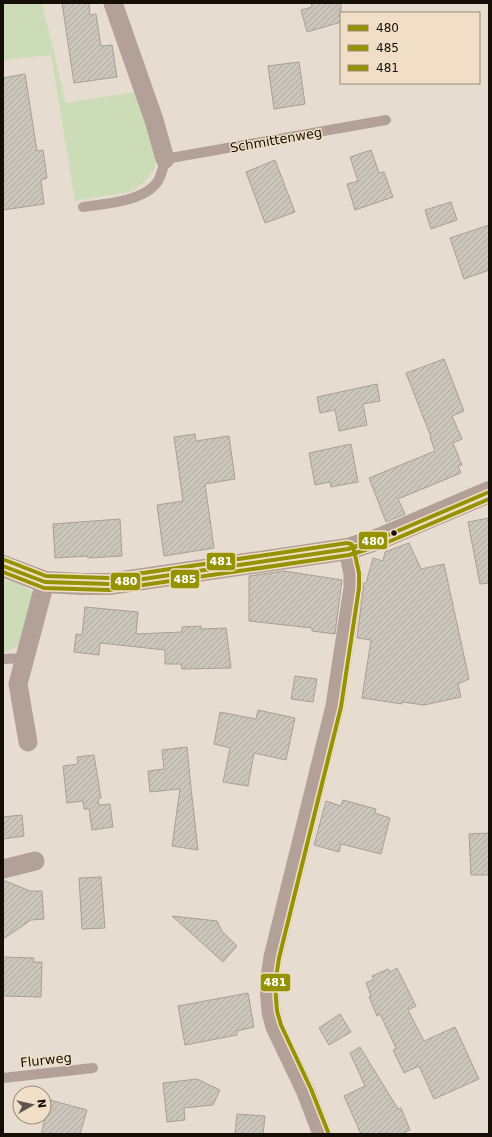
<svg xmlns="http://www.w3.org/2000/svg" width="492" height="1137" font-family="'DejaVu Sans',sans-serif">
<defs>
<pattern id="building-hatch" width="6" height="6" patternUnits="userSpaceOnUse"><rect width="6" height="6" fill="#ccc5bb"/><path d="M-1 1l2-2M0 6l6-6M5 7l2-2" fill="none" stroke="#aea89f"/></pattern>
</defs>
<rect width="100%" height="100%" fill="#e6ddd0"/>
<g fill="#ccdcb7">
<polygon points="3,3 42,3 66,103 136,92 155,154 155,168 147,179 133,191 75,201 51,55 3,60"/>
<path d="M 3,580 C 9,581 29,585 31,591 C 36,601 26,639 17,646 C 14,649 7,651 3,652 Z"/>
</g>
<g fill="url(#building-hatch)" stroke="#a7a096">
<polygon points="62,3 89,3 90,15 96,14 101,46 112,45 117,77 74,83"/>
<polygon points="311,3 341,3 341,22 307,32 301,10 312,7"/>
<polygon points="299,62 305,104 274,109 268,66"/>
<polygon points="25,74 37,151 43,150 47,178 41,180 44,204 3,210 3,78"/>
<polygon points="371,150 379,173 384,172 393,197 355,210 347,184 358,181 350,157"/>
<polygon points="275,160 295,212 265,223 246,172"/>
<polygon points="451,202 457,220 431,229 425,210"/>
<polygon points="489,225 489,270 464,279 450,238"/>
<polygon points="444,359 464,411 452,416 462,439 453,443 462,465 458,466 461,473 398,499 405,514 386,522 369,478 435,451 430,437 431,437 406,373"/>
<polygon points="377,384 380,401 363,404 367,425 339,431 335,410 320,413 317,397"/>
<polygon points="195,434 196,441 229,436 235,479 205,484 214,548 164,556 157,505 183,501 174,437"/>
<polygon points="351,444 358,482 331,487 330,482 315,485 309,453"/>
<polygon points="489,518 489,583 480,584 468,522"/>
<polygon points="120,519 122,556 88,558 87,556 55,558 53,524"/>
<polygon points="409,543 421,569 444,564 469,679 458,684 461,697 424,705 402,702 402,704 362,698 371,640 357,638 364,583 366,583 373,558 383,561 385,552"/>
<polygon points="284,571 342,580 335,634 312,631 312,628 249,621 249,576"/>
<polygon points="85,607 138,612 136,634 182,632 182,627 201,626 201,629 226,628 231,668 182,669 181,664 165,664 165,650 100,643 99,655 74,652 76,634 82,635"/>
<polygon points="295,676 317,679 313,702 291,699"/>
<polygon points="258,710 295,718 286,760 254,753 248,786 223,782 230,748 214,744 220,712 256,719"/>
<polygon points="187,747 191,788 198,850 172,846 180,789 150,792 148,771 164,769 162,750"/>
<polygon points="94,755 101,798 98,799 99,805 110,804 113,827 92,830 89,809 84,809 83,801 67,803 63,766 78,764 77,757"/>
<polygon points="343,800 376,809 375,813 390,818 381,854 341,844 339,852 314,845 326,801 341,806"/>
<polygon points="22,815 24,836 3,839 3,817"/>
<polygon points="489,833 489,875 471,875 469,834"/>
<polygon points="101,877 105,928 82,929 79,878"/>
<polygon points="3,880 30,891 42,891 44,919 31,920 3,939"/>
<polygon points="172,916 217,921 222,931 237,946 223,962"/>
<polygon points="3,957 34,958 33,962 42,962 41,997 3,996"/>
<polygon points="397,968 416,1006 408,1010 424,1041 455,1027 479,1079 434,1099 419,1066 404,1073 393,1050 396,1048 380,1014 377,1016 369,997 371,996 366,983 374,979 372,976 388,969 390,972"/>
<polygon points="248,993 254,1027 237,1031 237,1035 185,1045 178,1006"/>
<polygon points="340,1014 351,1032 329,1045 319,1028"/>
<polygon points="360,1047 398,1109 401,1108 410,1130 401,1134 361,1134 344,1096 365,1086 350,1053"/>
<polygon points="197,1079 220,1090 213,1105 184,1108 185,1120 167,1122 163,1083"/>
<polygon points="50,1100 87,1110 80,1134 41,1134"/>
<polygon points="237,1114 265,1116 263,1134 235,1134"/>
</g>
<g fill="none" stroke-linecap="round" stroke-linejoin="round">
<g stroke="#b3a199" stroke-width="10">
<path d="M 83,207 C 104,204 139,202 155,185 C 161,179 163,168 165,159 L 386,120"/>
<polyline points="3,659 25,658"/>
<polyline points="3,1078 93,1068"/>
</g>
<g stroke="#b3a199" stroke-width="19">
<polyline points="113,3 154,120 165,159"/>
<polyline points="28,742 18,684 45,582"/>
<polyline points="3,869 35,861"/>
<polyline points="322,1134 306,1092 275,1027 271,1012 269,985 273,957 335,706 353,588 353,574 348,549"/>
</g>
<polyline stroke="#b29f95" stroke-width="22" points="3,566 45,582 83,584 109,584 348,549 379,539 489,492"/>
<g stroke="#f0dfc6" stroke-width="7">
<polyline id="bus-1" points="3,566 45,582 109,584 348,549 379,539 489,492"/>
</g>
<g stroke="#f0dfc6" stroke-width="7">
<polyline id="bus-2" points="3,572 44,588 109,590 349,555 381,545 489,499"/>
</g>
<g stroke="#f0dfc6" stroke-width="7">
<polyline id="bus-3" points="5,560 46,576 109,578 347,543 351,544 353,546 359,573 359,588 341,707 279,958 275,985 277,1011 281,1025 311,1089 328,1132"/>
</g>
<use href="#bus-1" stroke="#959303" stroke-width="4"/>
<use href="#bus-2" stroke="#959303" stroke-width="4"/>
<use href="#bus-3" stroke="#959303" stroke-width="4"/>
</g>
<circle fill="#140e06" stroke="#f0dfc6" stroke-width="1.5" cx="394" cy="533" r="3.5"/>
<g text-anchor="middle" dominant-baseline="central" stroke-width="3" stroke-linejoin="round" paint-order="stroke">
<g font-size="13" fill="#140e06" stroke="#f0dfc6">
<text transform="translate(276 140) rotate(-10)">Schmittenweg</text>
<text transform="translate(46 1060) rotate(-6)">Flurweg</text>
</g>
</g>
<g stroke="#f0dfc6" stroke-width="1.5">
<rect x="358" y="531" width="30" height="19" rx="4" fill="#959303"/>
<rect x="206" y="552" width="30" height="19" rx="4" fill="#959303"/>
<rect x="170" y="569" width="30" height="20" rx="4" fill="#959303"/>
<rect x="110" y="572" width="31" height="19" rx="4" fill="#959303"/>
<rect x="260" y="973" width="31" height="19" rx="4" fill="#959303"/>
</g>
<g font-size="11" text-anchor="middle" font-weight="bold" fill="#fff">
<text x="373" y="545">480</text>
<text x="221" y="565">481</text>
<text x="185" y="583">485</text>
<text x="126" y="585">480</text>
<text x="275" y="986">481</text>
</g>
<rect width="492" height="1137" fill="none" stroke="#140e06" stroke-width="8"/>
<rect x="340" y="12" width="140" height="72" fill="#f0dfc6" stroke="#988b79"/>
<rect x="348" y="25" width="20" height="6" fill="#959303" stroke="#988b79"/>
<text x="376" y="32" font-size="12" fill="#140e06">480</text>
<rect x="348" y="45" width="20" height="6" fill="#959303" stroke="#988b79"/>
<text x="376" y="52" font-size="12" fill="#140e06">485</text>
<rect x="348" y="65" width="20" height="6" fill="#959303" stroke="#988b79"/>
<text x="376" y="72" font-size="12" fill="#140e06">481</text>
<g transform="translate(32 1105) rotate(82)"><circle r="19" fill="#f0dfc6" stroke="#988b79"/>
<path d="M0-3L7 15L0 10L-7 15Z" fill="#5e564d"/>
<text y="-6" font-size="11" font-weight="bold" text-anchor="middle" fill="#140e06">N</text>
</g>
</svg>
